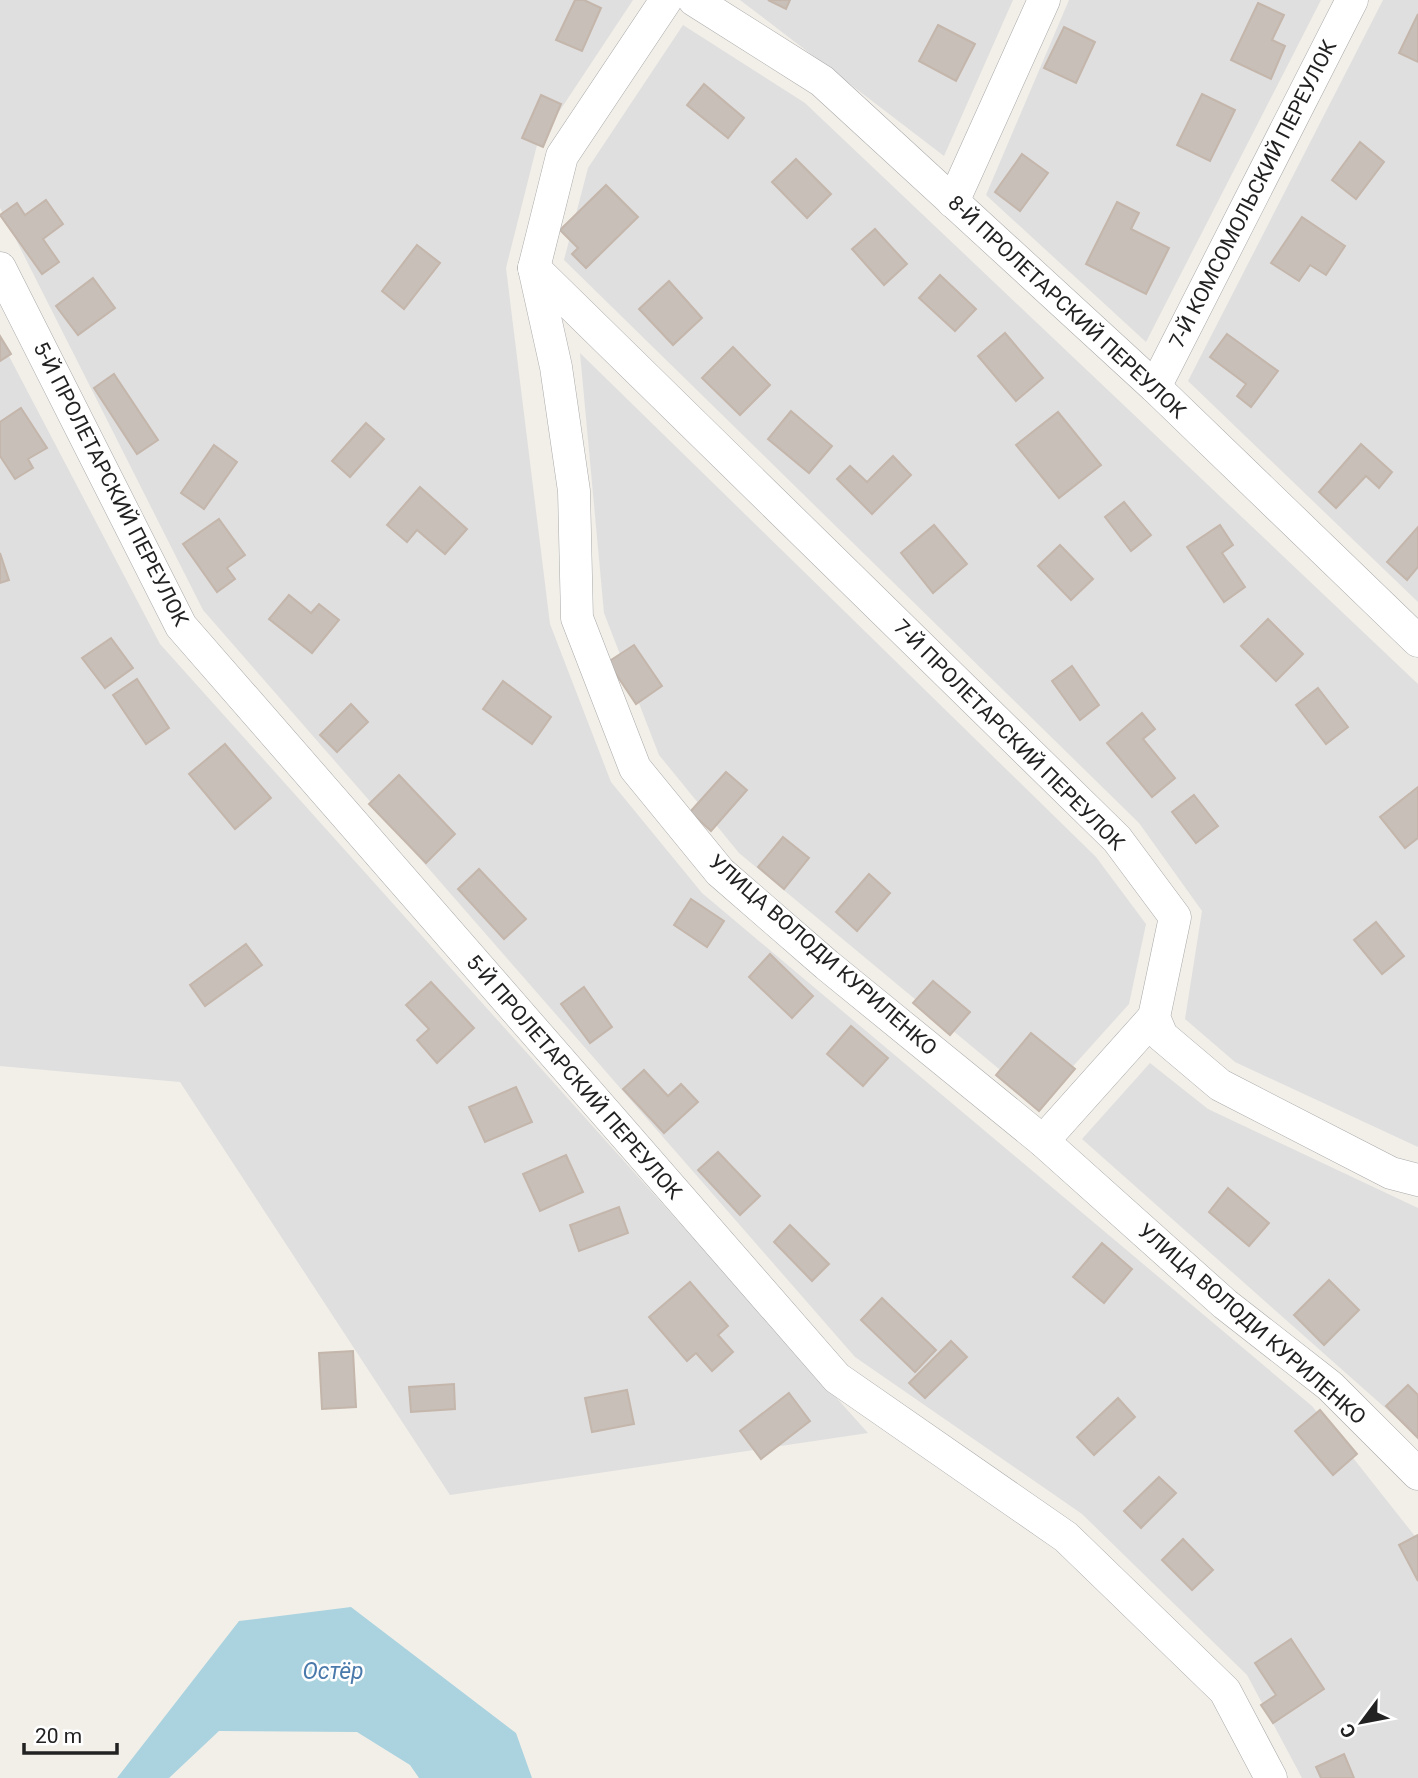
<svg xmlns="http://www.w3.org/2000/svg" width="1418" height="1778" font-family="Roboto,sans-serif">
<rect width="100%" height="100%" fill="#f2efe9"/>
<g fill="#e0dfdf">
<polygon points="0,0 633,0 537,145 506,268 550,624 611,782 702,893 1312,1406 1418,1540 1418,1778 1302,1778 1247,1675 1082,1514 855,1357 203,610 0,208"/>
<polygon points="740,0 1013,0 944,156"/>
<polygon points="1069,0 1321,0 1146,342 986,195"/>
<polygon points="1383,0 1418,0 1418,602 1188,381"/>
<polygon points="683,25 805,103 1418,684 1418,1147 1235,1062 1185,1019 1202,911 1139,823 564,260 588,168"/>
<polygon points="0,339 160,644 868,1433 450,1495 180,1082 0,1066"/>
<polygon points="580,353 1096,857 1146,924 1129,1004 1040,1103 739,853 659,755 604,613"/>
<polygon points="1150,1063 1208,1109 1418,1208 1418,1437 1082,1139"/>
</g>
<polygon fill="#aad3df" points="351,1607 516,1733 532,1778 419,1778 410,1765 357,1732 219,1731 169,1778 117,1778 239,1621"/>
<g fill="#c7bfb8" stroke="#c4b6ab" stroke-width="2">
<polygon points="575,0 584,0 601,8 582,51 556,40"/>
<polygon points="768,0 790,0 786,9"/>
<polygon points="1258,3 1284,15 1272,40 1285,46 1271,79 1231,60"/>
<polygon points="1418,14 1418,62 1399,53"/>
<polygon points="938,25 975,44 956,81 919,61"/>
<polygon points="1064,27 1095,42 1076,83 1044,68"/>
<polygon points="704,84 744,118 728,138 687,105"/>
<polygon points="1202,94 1235,110 1210,161 1177,145"/>
<polygon points="541,95 561,104 543,147 522,138"/>
<polygon points="1360,142 1384,162 1356,199 1332,180"/>
<polygon points="1022,154 1048,173 1020,211 995,192"/>
<polygon points="796,159 831,194 807,218 772,182"/>
<polygon points="606,185 638,217 586,268 572,254 578,248 560,230"/>
<polygon points="46,200 63,224 43,239 59,262 42,274 0,215 17,203 25,215"/>
<polygon points="1117,202 1139,213 1131,229 1169,248 1146,294 1086,264"/>
<polygon points="1302,217 1345,246 1326,275 1310,265 1299,281 1271,263"/>
<polygon points="875,229 907,264 884,285 852,249"/>
<polygon points="417,245 440,263 404,309 382,291"/>
<polygon points="940,275 976,309 955,331 919,298"/>
<polygon points="93,278 115,308 78,335 56,306"/>
<polygon points="669,281 702,318 673,345 639,309"/>
<polygon points="1005,333 1043,378 1016,401 978,356"/>
<polygon points="1227,334 1278,371 1251,407 1237,396 1246,384 1210,357"/>
<polygon points="0,336 11,354 0,361"/>
<polygon points="733,347 770,385 740,415 702,378"/>
<polygon points="114,374 158,440 137,454 94,388"/>
<polygon points="21,408 47,448 28,459 33,468 15,479 0,456 0,422"/>
<polygon points="791,411 832,446 809,473 768,439"/>
<polygon points="1058,412 1101,465 1059,498 1016,445"/>
<polygon points="366,423 384,439 350,477 332,461"/>
<polygon points="1361,444 1392,472 1379,488 1366,476 1336,508 1319,492"/>
<polygon points="214,445 237,462 204,509 181,493"/>
<polygon points="893,456 911,475 872,514 837,479 850,466 867,482"/>
<polygon points="420,487 467,529 445,554 417,530 407,542 387,525"/>
<polygon points="1124,502 1151,535 1131,551 1105,517"/>
<polygon points="219,519 245,555 227,568 235,579 217,592 183,544"/>
<polygon points="934,525 967,564 933,593 901,553"/>
<polygon points="1220,525 1233,545 1222,553 1245,587 1224,602 1187,547"/>
<polygon points="1418,527 1418,567 1407,580 1387,562"/>
<polygon points="1060,545 1093,579 1071,600 1038,566"/>
<polygon points="0,553 9,580 0,583"/>
<polygon points="289,595 311,613 319,604 339,620 312,653 269,619"/>
<polygon points="1268,619 1303,654 1276,681 1241,646"/>
<polygon points="111,638 133,668 105,688 82,658"/>
<polygon points="634,645 662,686 636,704 608,662"/>
<polygon points="1072,666 1099,705 1080,720 1052,681"/>
<polygon points="137,679 169,728 146,744 113,695"/>
<polygon points="503,681 551,717 532,744 483,709"/>
<polygon points="1318,688 1348,727 1326,744 1296,705"/>
<polygon points="351,704 368,722 337,752 320,735"/>
<polygon points="1142,713 1155,729 1143,739 1175,778 1152,797 1107,743"/>
<polygon points="225,744 271,798 235,829 189,774"/>
<polygon points="726,772 747,790 711,831 690,812"/>
<polygon points="399,775 455,834 426,863 369,804"/>
<polygon points="1418,787 1418,838 1405,848 1380,817"/>
<polygon points="1194,795 1218,826 1196,843 1172,812"/>
<polygon points="783,837 809,858 784,889 758,867"/>
<polygon points="479,869 526,919 504,939 458,889"/>
<polygon points="869,874 890,893 857,931 836,912"/>
<polygon points="691,899 724,921 707,947 674,925"/>
<polygon points="1376,922 1404,956 1382,974 1354,940"/>
<polygon points="246,944 262,965 205,1006 190,985"/>
<polygon points="770,954 813,996 792,1018 749,977"/>
<polygon points="933,981 970,1012 950,1035 913,1003"/>
<polygon points="431,982 474,1028 437,1063 417,1040 429,1029 406,1005"/>
<polygon points="584,987 612,1027 590,1043 561,1004"/>
<polygon points="851,1026 888,1058 863,1086 827,1054"/>
<polygon points="1031,1033 1075,1069 1039,1111 996,1075"/>
<polygon points="644,1070 668,1096 681,1084 698,1102 664,1133 623,1089"/>
<polygon points="516,1087 532,1122 485,1142 469,1107"/>
<polygon points="718,1152 760,1196 740,1215 698,1170"/>
<polygon points="566,1155 583,1192 540,1211 523,1174"/>
<polygon points="1228,1188 1269,1223 1249,1246 1209,1212"/>
<polygon points="619,1207 628,1233 579,1251 570,1225"/>
<polygon points="790,1225 829,1264 812,1281 774,1242"/>
<polygon points="1102,1243 1132,1269 1104,1303 1073,1277"/>
<polygon points="1329,1280 1359,1310 1324,1345 1294,1315"/>
<polygon points="690,1282 728,1326 718,1335 733,1352 712,1371 696,1353 687,1361 649,1317"/>
<polygon points="882,1298 936,1350 915,1372 861,1320"/>
<polygon points="951,1341 967,1357 925,1398 909,1383"/>
<polygon points="353,1351 356,1407 322,1409 319,1353"/>
<polygon points="454,1384 455,1409 411,1412 409,1387"/>
<polygon points="1408,1385 1418,1395 1418,1438 1386,1406"/>
<polygon points="627,1390 634,1424 592,1432 585,1398"/>
<polygon points="789,1393 810,1421 761,1459 740,1431"/>
<polygon points="1118,1398 1135,1417 1094,1455 1077,1437"/>
<polygon points="1320,1410 1357,1454 1333,1475 1295,1431"/>
<polygon points="1159,1477 1176,1493 1141,1528 1124,1511"/>
<polygon points="1418,1535 1418,1581 1399,1545"/>
<polygon points="1183,1539 1213,1570 1192,1590 1162,1560"/>
<polygon points="1291,1639 1324,1689 1273,1723 1261,1705 1276,1695 1255,1663"/>
<polygon points="1344,1754 1354,1778 1321,1778 1316,1767"/>
</g>
<g fill="none" stroke-linecap="round" stroke-linejoin="round">
<g stroke="#a9a9a9" stroke-width="33">
<g id="minor">
<polyline points="666,0 562,156 534,268 556,367 574,491 577,618 635,768 720,872 827,965 1043,1141 1225,1304 1330,1386 1418,1474"/>
<polyline points="694,0 822,81 1155,387 1418,641"/>
<polyline points="953,202 1044,0"/>
<polyline points="0,268 181,626 837,1378 1066,1537 1225,1691 1271,1778"/>
<polyline points="534,268 1117,839 1175,917 1154,1017 1162,1036 1220,1085 1391,1173 1418,1180"/>
<polyline points="1155,387 1352,0"/>
<polyline points="1043,1141 1154,1017"/>
</g>
</g>
<use href="#minor" stroke="#fff" stroke-width="32"/>
</g>
<g text-anchor="middle" dominant-baseline="central" stroke-width="5" stroke-linejoin="round" paint-order="stroke">
<g font-size="21" fill="#222" stroke="#fff">
<text transform="translate(1253 194) rotate(-63)">7-Й КОМСОМОЛЬСКИЙ ПЕРЕУЛОК</text>
<text transform="translate(1067 307) rotate(43)">8-Й ПРОЛЕТАРСКИЙ ПЕРЕУЛОК</text>
<text transform="translate(111 484) rotate(63)">5-Й ПРОЛЕТАРСКИЙ ПЕРЕУЛОК</text>
<text transform="translate(1009 735) rotate(45)">7-Й ПРОЛЕТАРСКИЙ ПЕРЕУЛОК</text>
<text transform="translate(823 955) rotate(41)">УЛИЦА ВОЛОДИ КУРИЛЕНКО</text>
<text transform="translate(574 1077) rotate(49)">5-Й ПРОЛЕТАРСКИЙ ПЕРЕУЛОК</text>
<text transform="translate(1252 1324) rotate(41)">УЛИЦА ВОЛОДИ КУРИЛЕНКО</text>
</g>
<g font-size="23" font-style="italic" fill="#4a7aab" stroke="#fff">
<text x="333" y="1671">Остёр</text>
</g>
</g>
<g transform="translate(1362 1722) rotate(238)" stroke="#ffffff" stroke-width="5" paint-order="stroke">
<path d="M0-5L12 26L0 18L-12 26Z" fill="#222222"/>
<text y="-10" font-size="19" font-weight="bold" text-anchor="middle" fill="#222222">С</text>
</g>
<path d="M24 1743v10h93v-10" fill="none" stroke="#222222" stroke-width="3.5"/>
<text x="35" y="1743" font-size="21" fill="#222222" stroke="#ffffff" stroke-width="5" paint-order="stroke">20 m</text>
</svg>
